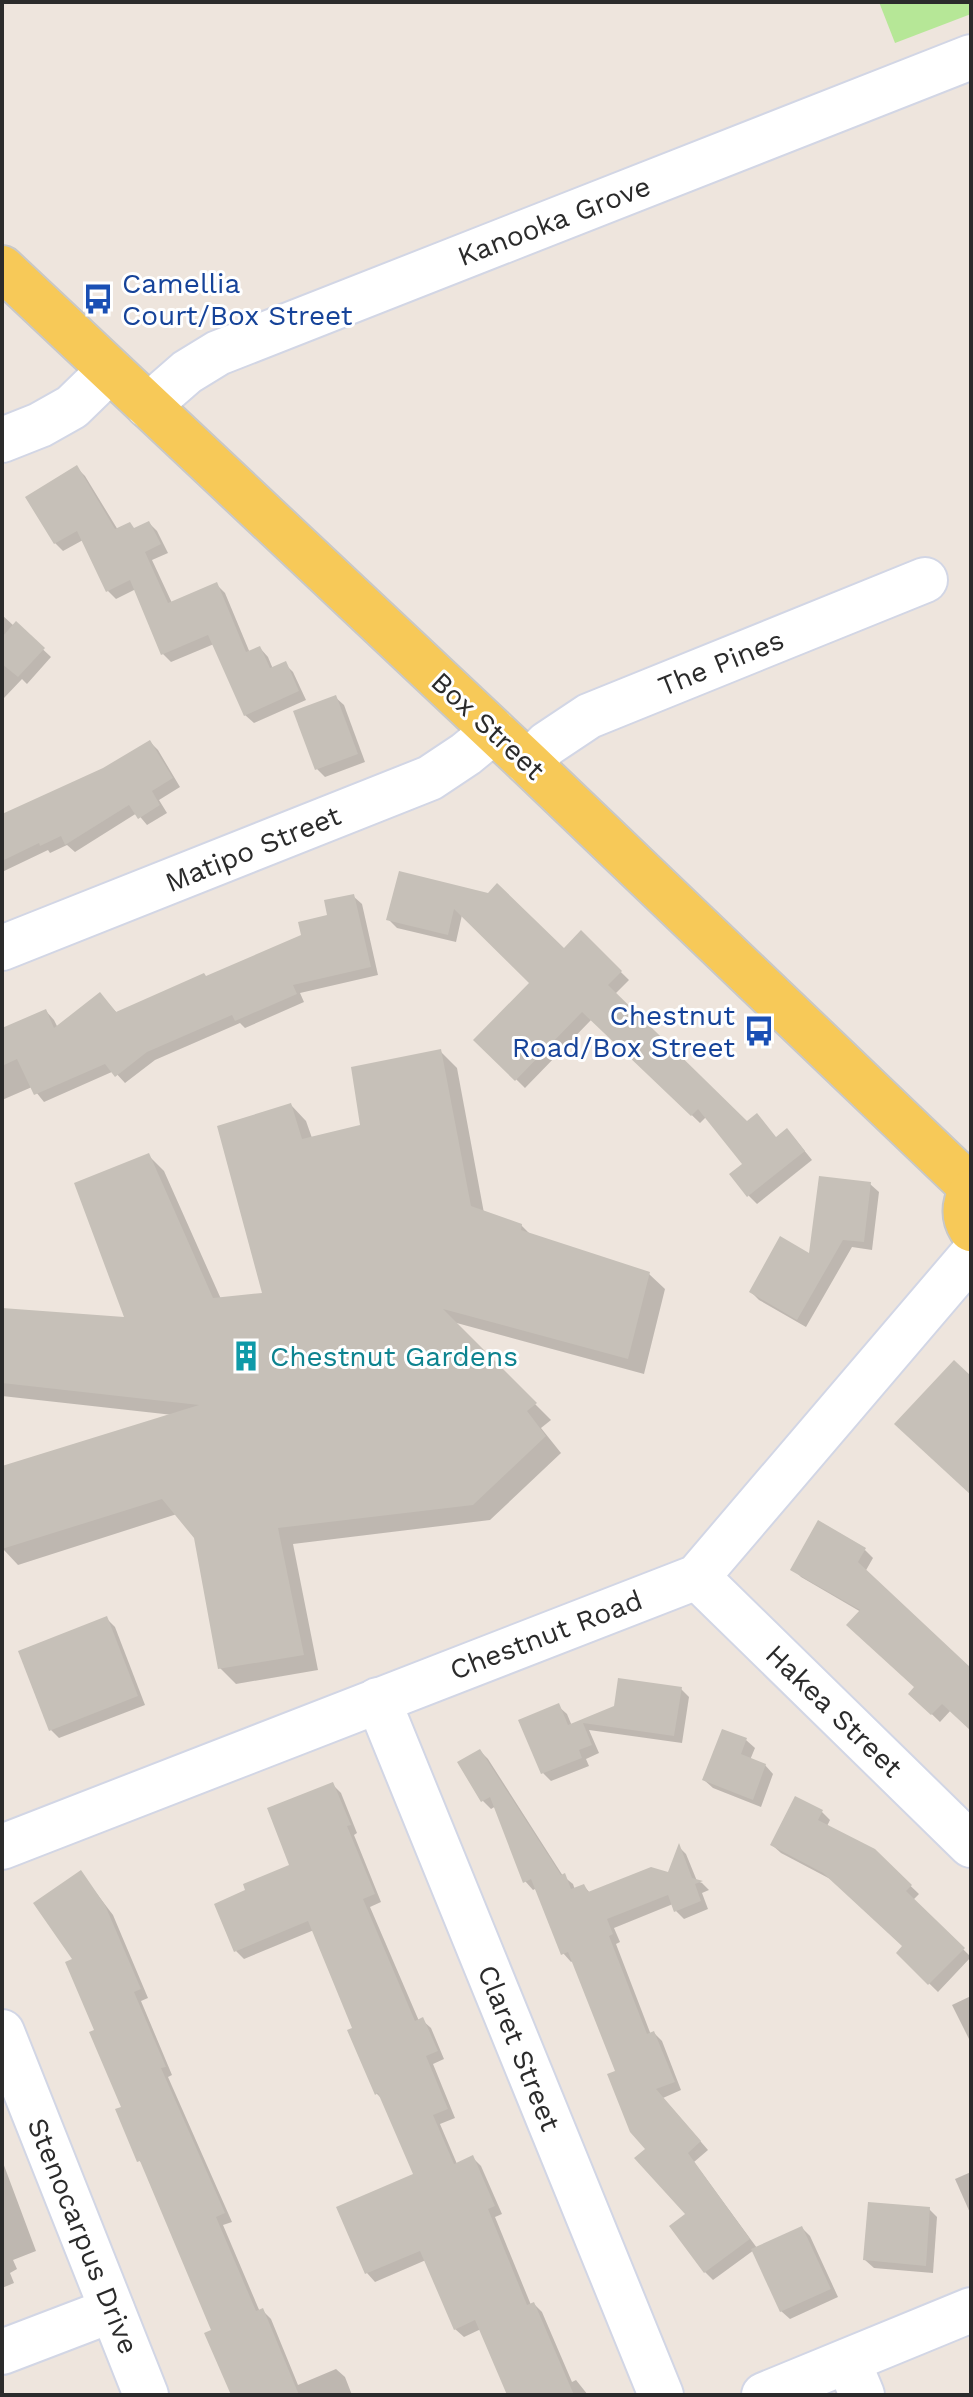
<svg xmlns="http://www.w3.org/2000/svg" width="973" height="2397" font-family="'Work Sans',sans-serif">
<rect width="100%" height="100%" fill="#eee5dd"/>
<polygon fill="#b6e797" points="879,2 971,2 971,14 895,43"/>
<g fill="#0003">
<polygon points="77,468 85,476 118,530 135,530 149,523 157,531 168,553 152,560 172,603 217,585 225,593 250,653 260,648 268,657 273,669 285,664 293,672 306,700 254,723 245,715 214,644 171,662 163,654 136,589 116,599 108,591 83,540 63,551 55,543"/>
<polygon points="2,615 14,626 16,624 51,657 27,684 22,679 4,698 2,696"/>
<polygon points="335,697 344,705 365,762 325,777 317,769"/>
<polygon points="150,742 158,750 180,787 159,800 167,813 147,825 137,813 75,852 67,845 50,853 48,850 2,872 2,816 104,770"/>
<polygon points="400,873 564,950 581,933 629,980 614,995 747,1124 777,1138 795,1139 812,1160 757,1204 749,1196 744,1164 706,1117 700,1123 592,1019 525,1088 476,1040 532,983 462,915 456,942 397,928 389,920"/>
<polygon points="353,896 362,904 378,975 300,993 304,1002 245,1028 240,1023 155,1060 125,1083 114,1071 44,1102 32,1087 2,1100 2,1031 46,1011 54,1020 58,1028 100,994 117,1013 206,978 303,936"/>
<polygon points="441,1052 457,1068 484,1213 521,1225 532,1236 649,1274 665,1289 644,1374 453,1322 551,1420 541,1428 561,1453 490,1520 293,1544 318,1670 236,1684 220,1668 196,1537 177,1514 18,1565 3,1549 2,1468 173,1415 2,1396 2,1310 127,1320 148,1155 164,1171 221,1299 265,1295 291,1105 306,1121 312,1138 363,1126"/>
<polygon points="870,1184 879,1192 872,1250 852,1247 806,1327 759,1300 751,1292 811,1256"/>
<polygon points="865,1550 873,1558 865,1572 971,1670 971,1728 951,1710 940,1722 911,1694 917,1687 861,1612 801,1577 793,1569"/>
<polygon points="106,1618 115,1627 145,1705 59,1738 51,1730"/>
<polygon points="681,1689 689,1697 682,1743 589,1730 599,1753 586,1759 589,1766 551,1781 543,1773 558,1706 567,1714 572,1726"/>
<polygon points="746,1740 755,1748 750,1760 765,1765 773,1774 761,1807 713,1788 704,1780"/>
<polygon points="480,1751 488,1759 563,1876 573,1884 575,1890 584,1886 590,1893 669,1874 679,1847 686,1854 697,1881 702,1883 709,1890 702,1893 708,1909 684,1919 676,1911 673,1904 614,1928 620,1942 616,1944 651,2035 654,2033 662,2041 681,2090 663,2098 708,2150 694,2162 757,2248 802,2228 810,2236 838,2297 790,2319 781,2311 754,2250 713,2280 705,2272 688,2215 648,2149 573,1961 571,1962 563,1953 537,1888 533,1890 525,1881 496,1806 491,1809 483,1801"/>
<polygon points="333,1785 341,1793 357,1833 354,1835 381,1902 370,1907 419,2021 422,2020 431,2028 444,2059 433,2064 455,2118 440,2124 457,2164 473,2158 481,2166 502,2214 495,2217 531,2305 534,2304 542,2312 572,2382 576,2380 588,2395 509,2395 481,2329 464,2337 455,2329 426,2260 375,2282 367,2273 339,2208 415,2175 384,2101 376,2093 355,2029 314,1930 244,1959 236,1951 291,1866"/>
<polygon points="796,1799 822,1812 830,1820 827,1826 874,1851 919,1894 913,1900 971,1957 938,1992 898,1953 904,1947 834,1881 781,1853 772,1845"/>
<polygon points="81,1873 113,1915 148,1998 141,2001 172,2075 168,2077 232,2222 223,2225 260,2312 263,2311 271,2319 298,2385 336,2369 345,2377 352,2395 233,2395 213,2331 144,2166 139,2160 76,1960"/>
<polygon points="971,1996 971,2043 952,2005"/>
<polygon points="2,2160 36,2251 13,2260 17,2269 10,2273 14,2283 2,2288"/>
<polygon points="971,2172 971,2215 955,2179"/>
<polygon points="929,2209 937,2217 933,2273 874,2268 865,2260"/>
</g>
<g fill="#c6c0b8">
<polygon points="77,465 115,529 130,522 134,528 149,521 161,544 145,552 168,603 217,582 246,652 260,646 270,668 286,661 299,691 244,716 208,635 161,655 130,580 106,592 77,531 54,544 25,497"/>
<polygon points="16,621 45,648 18,677 2,664 2,637"/>
<polygon points="336,695 358,754 315,770 293,711"/>
<polygon points="150,740 173,778 152,791 160,805 138,819 129,805 65,845 61,836 40,846 39,843 2,861 2,814 103,768"/>
<polygon points="399,871 488,893 497,883 564,948 581,930 622,971 608,985 747,1121 757,1113 776,1137 787,1128 805,1151 747,1197 729,1174 742,1164 698,1109 691,1116 582,1012 515,1081 473,1040 529,983 454,909 448,935 386,920"/>
<polygon points="354,894 371,967 293,985 297,994 235,1021 232,1015 147,1052 115,1077 105,1064 34,1095 17,1059 2,1066 2,1028 46,1009 54,1028 100,992 116,1012 204,973 206,976 301,935 298,922 327,915 324,900"/>
<polygon points="441,1049 471,1206 522,1224 521,1230 650,1272 628,1359 443,1309 537,1403 527,1411 546,1436 473,1505 278,1528 304,1655 218,1669 194,1538 162,1499 2,1549 2,1466 199,1405 2,1383 2,1308 124,1317 74,1183 149,1153 213,1298 262,1293 217,1126 291,1103 302,1139 360,1125 351,1067"/>
<polygon points="819,1176 871,1182 864,1242 843,1240 797,1320 749,1292 780,1236 809,1253"/>
<polygon points="954,1360 971,1376 971,1495 894,1424"/>
<polygon points="818,1520 866,1548 858,1562 971,1668 971,1731 942,1704 931,1715 908,1694 914,1687 846,1625 860,1610 790,1570"/>
<polygon points="107,1616 138,1696 49,1731 18,1651"/>
<polygon points="618,1678 682,1687 674,1736 583,1723 592,1745 579,1750 582,1758 541,1774 518,1720 559,1703 568,1725 614,1706"/>
<polygon points="722,1729 747,1738 741,1754 766,1764 753,1800 702,1780"/>
<polygon points="480,1749 561,1875 565,1873 571,1889 584,1884 588,1892 651,1867 668,1872 679,1843 692,1878 703,1881 695,1884 701,1901 674,1912 668,1895 607,1919 613,1934 609,1936 647,2034 654,2031 675,2082 656,2089 701,2141 688,2153 750,2239 704,2273 669,2226 685,2214 634,2158 645,2149 630,2132 607,2074 615,2071 568,1952 561,1955 531,1879 523,1883 490,1797 481,1802 457,1762"/>
<polygon points="333,1782 351,1825 347,1826 375,1894 363,1899 415,2021 423,2017 438,2051 426,2056 448,2109 433,2115 454,2164 473,2155 495,2206 488,2209 527,2305 534,2302 574,2395 507,2395 475,2320 454,2330 420,2251 365,2274 336,2207 413,2174 378,2093 375,2095 347,2030 352,2028 308,1921 234,1952 214,1904 245,1890 243,1884 289,1865 267,1808"/>
<polygon points="795,1796 823,1810 818,1820 875,1849 912,1885 906,1891 965,1948 928,1985 896,1953 902,1946 823,1873 770,1845"/>
<polygon points="81,1870 105,1905 141,1989 134,1992 166,2067 161,2068 225,2213 216,2217 256,2311 263,2308 299,2395 231,2395 204,2333 211,2330 140,2161 137,2162 115,2109 121,2107 89,2032 94,2030 65,1962 72,1959 33,1903"/>
<polygon points="868,2202 930,2207 926,2266 863,2260"/>
<polygon points="802,2226 831,2289 780,2312 751,2249"/>
</g>
<g fill="none" stroke-linecap="round" stroke-linejoin="round">
<g stroke="#d2d6e5" stroke-width="48">
<g id="minor">
<polyline points="148,406 187,372 218,353 971,57"/>
<polyline points="2,440 40,425 72,407 110,370"/>
<polyline points="528,763 547,744 589,716 925,580"/>
<polyline points="2,948 430,778 466,754 494,731"/>
<polyline points="697,1577 971,1845"/>
<polyline points="378,1700 661,2395"/>
<polyline points="2,1847 697,1577 971,1256"/>
<polyline points="2,2032 146,2395"/>
<polyline points="2,2352 112,2310"/>
<polyline points="848,2361 862,2395"/>
<polyline points="764,2395 971,2310"/>
</g>
</g>
<g stroke="#c8c8c8" stroke-width="48">
<g id="major">
<polyline points="2,268 528,763 971,1187"/>
<path d="M 971,1192 C 964,1205 963,1216 971,1229"/>
</g>
</g>
<use href="#minor" stroke="#fff" stroke-width="44"/>
<use href="#major" stroke="#f7c958" stroke-width="44"/>
</g>
<defs>
<g id="bus-bare" transform="scale(2.4)"><path d="M-5-6H5V4H4V6H2V4H-2V6H-4V4H-5ZM-3.5-4V0h7V-4ZM-3.5 1.2v1.5H-2V1.2ZM2 1.2v1.5H3.5V1.2Z" fill="#1a4fb4" stroke="#fff" stroke-width="2.5" paint-order="stroke"/></g>
<g id="building-bare" transform="scale(2.4)"><path d="M-4-6H4V6H1V3H-1V6H-4ZM-2.5-4.3h1.7v1.8h-1.7ZM.8-4.3h1.7v1.8H.8ZM-2.5-1h1.7V.8h-1.7ZM.8-1h1.7V.8H.8Z" fill="#0f9aa8" stroke="#fff" stroke-width="2.5" paint-order="stroke"/></g>
</defs>
<g fill-rule="evenodd">
<use href="#bus-bare" x="98" y="299"/>
<use href="#bus-bare" x="759" y="1031"/>
<use href="#building-bare" x="246" y="1356"/>
</g>
<g text-anchor="middle" dominant-baseline="central" stroke-width="6" stroke-linejoin="round" paint-order="stroke">
<g font-size="28" fill="#2b2b2b" stroke="#fff">
<text transform="translate(554 221) rotate(-21)">Kanooka Grove</text>
<text transform="translate(721 663) rotate(-22)">The Pines</text>
<text transform="translate(488 726) rotate(43)">Box Street</text>
<text transform="translate(253 849) rotate(-22)">Matipo Street</text>
<text transform="translate(546 1635) rotate(-21)">Chestnut Road</text>
<text transform="translate(834 1711) rotate(44)">Hakea Street</text>
<text transform="translate(519 2048) rotate(68)">Claret Street</text>
<text transform="translate(83 2236) rotate(68)">Stenocarpus Drive</text>
</g>
<g font-size="28" fill="#164399" stroke="#fff" text-anchor="start">
<text x="122" y="283">Camellia<tspan x="122" dy="32">Court/Box Street</tspan></text>
<text x="735" y="1015" text-anchor="end">Chestnut<tspan x="735" dy="32">Road/Box Street</tspan></text>
</g>
<g font-size="28" fill="#0d838f" stroke="#fff" text-anchor="start">
<text x="270" y="1356">Chestnut Gardens</text>
</g>
</g>
<rect width="973" height="2397" fill="none" stroke="#2b2b2b" stroke-width="8"/>
</svg>
